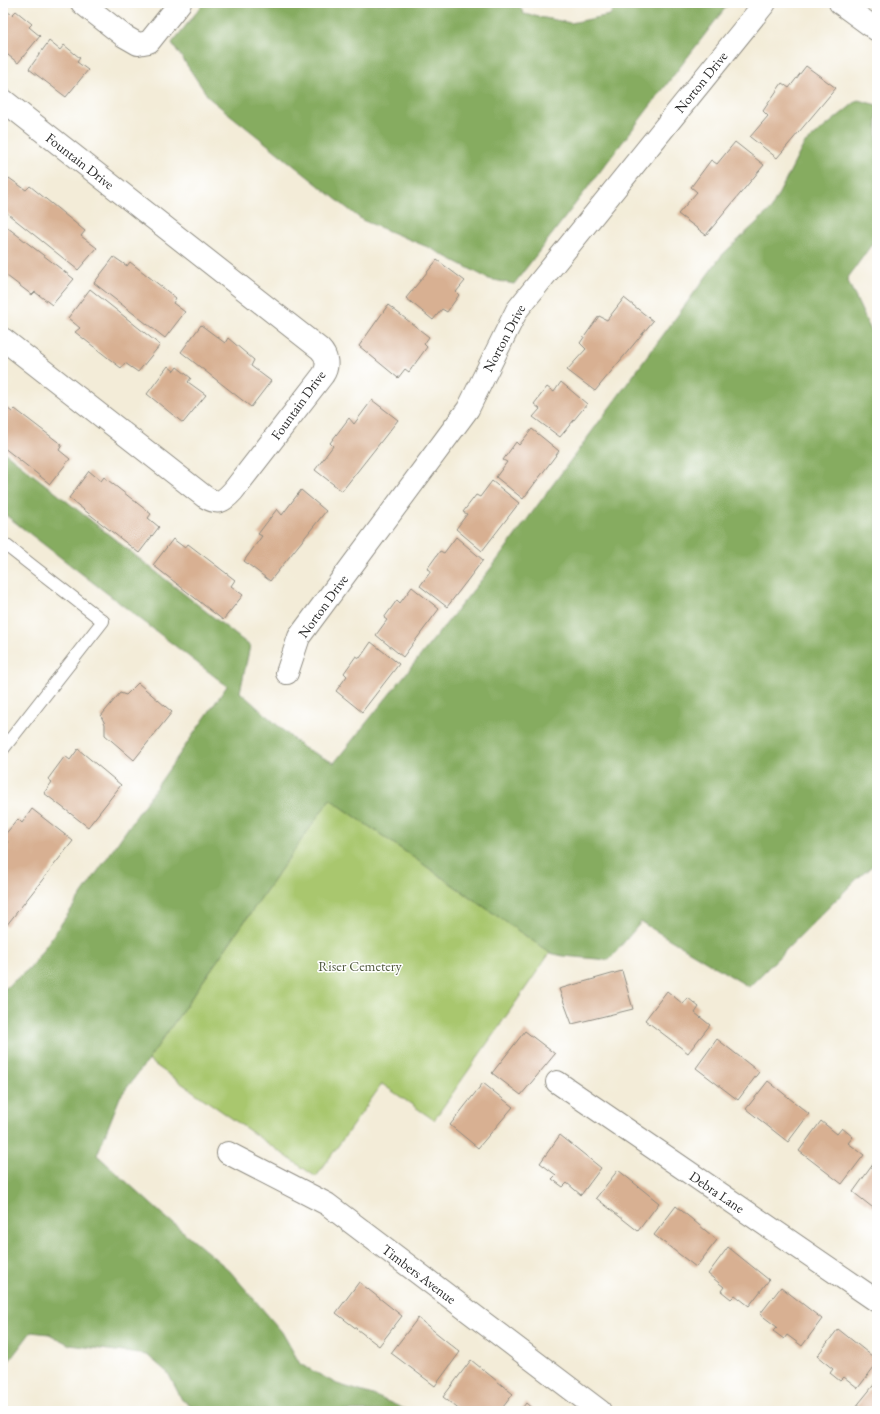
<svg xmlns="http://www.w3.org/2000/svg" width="880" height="1414" font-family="'EB Garamond',serif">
<rect width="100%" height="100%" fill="#fff"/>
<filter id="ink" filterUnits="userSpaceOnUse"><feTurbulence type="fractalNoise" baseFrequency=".025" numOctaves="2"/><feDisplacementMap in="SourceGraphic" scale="8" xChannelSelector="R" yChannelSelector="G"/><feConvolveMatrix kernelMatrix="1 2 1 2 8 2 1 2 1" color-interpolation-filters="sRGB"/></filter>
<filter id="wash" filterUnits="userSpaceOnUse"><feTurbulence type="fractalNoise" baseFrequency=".012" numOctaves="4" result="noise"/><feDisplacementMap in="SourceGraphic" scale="16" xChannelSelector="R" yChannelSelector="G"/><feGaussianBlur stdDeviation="0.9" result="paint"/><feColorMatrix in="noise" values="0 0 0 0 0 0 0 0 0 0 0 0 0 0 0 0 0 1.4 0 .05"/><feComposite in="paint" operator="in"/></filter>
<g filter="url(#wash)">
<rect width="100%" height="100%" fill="#f3ecd8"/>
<polygon fill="#a9c76e" stroke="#6a794c" points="330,799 550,953 434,1120 382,1084 316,1177 148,1060"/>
<g fill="#86ac61" stroke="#586c46">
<polygon points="204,3 518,3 524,14 571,23 610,15 617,3 729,3 514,284 489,279 430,248 362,220 209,98 172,43"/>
<polygon points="858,100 877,105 877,237 847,279 873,335 877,338 877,862 858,878 749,987 641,922 609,960 563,956 550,953 330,799 148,1060 120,1097 97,1155 162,1214 229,1270 282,1332 300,1364 337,1384 373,1395 409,1411 227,1411 225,1410 201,1411 182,1400 168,1373 147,1355 70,1345 49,1334 31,1332 3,1369 3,990 31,967 227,686 3,513 3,451 250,646 240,692 302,747 334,763 495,563 722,255 771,209 804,144"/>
</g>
<g id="blocks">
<g fill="#d8b092">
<polygon points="3,8 12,15 16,11 32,24 29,27 40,36 18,63 3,51"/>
<polygon points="49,41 60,50 64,45 80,58 77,62 88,70 66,97 29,69"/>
<polygon points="806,66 836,88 777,158 750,137 768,116 763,111 782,83 789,88"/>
<polygon points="735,142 764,165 706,235 678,214 697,192 691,187 711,160 717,164"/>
<polygon points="9,178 26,190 30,186 85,231 81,236 97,248 78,270 3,210 3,187"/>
<polygon points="3,224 74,279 52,305 35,292 32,295 3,273"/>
<polygon points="114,257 127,266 130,262 176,298 173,303 185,312 165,338 94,283"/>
<polygon points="437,260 465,281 456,292 459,295 447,312 442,309 433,320 406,298"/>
<polygon points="90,289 160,345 138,372 125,363 121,368 75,332 80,328 68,318"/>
<polygon points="624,298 653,321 595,391 567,370 586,349 580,343 599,316 607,320"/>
<polygon points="388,305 429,337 424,344 427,347 409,372 405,369 398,378 359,346"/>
<polygon points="201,325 225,343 228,338 254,360 251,366 271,381 251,407 181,352"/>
<polygon points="168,366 174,371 177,367 191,378 188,382 206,395 183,423 147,394"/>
<polygon points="561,382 587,404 560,437 533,417 540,409 534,404 547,387 554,392"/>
<polygon points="372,400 398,420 342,491 315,470 333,446 330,443 349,418 354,424"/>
<polygon points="3,405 12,412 15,409 62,445 59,450 70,459 50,484 3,447"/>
<polygon points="532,429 559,451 523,499 496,477 507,462 503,460 516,442 519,445"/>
<polygon points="89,471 101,481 104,477 151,514 148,518 159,527 139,553 69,498"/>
<polygon points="492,481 519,503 482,551 456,529 467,514 463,512 476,495 480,497"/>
<polygon points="301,490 326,511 270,581 244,561 262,536 258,534 277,509 282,515"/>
<polygon points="456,537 483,560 447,607 420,586 431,571 427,569 440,551 444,553"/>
<polygon points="173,539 185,548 188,544 235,580 231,586 243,595 223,620 153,565"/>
<polygon points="412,587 439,609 403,657 376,635 387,620 384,618 397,600 400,603"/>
<polygon points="371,642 399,664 362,712 336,691 347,676 344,673 356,656 360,658"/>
<polygon points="138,683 172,712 134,760 105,735 105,724 101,716 120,693 126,695"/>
<polygon points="78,749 121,785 88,827 44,793 52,782 48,779 65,756 70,760"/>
<polygon points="32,809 73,841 6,926 3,924 3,848 8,842 3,838 3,837 18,819 22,823"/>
<polygon points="622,971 633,1009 572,1024 559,989"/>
<polygon points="667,991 683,1004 688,998 699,1007 695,1013 710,1025 688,1053 645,1020"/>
<polygon points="525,1031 555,1054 521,1095 492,1073"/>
<polygon points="717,1039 759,1072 738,1100 696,1068"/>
<polygon points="768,1081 809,1114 788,1142 746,1109"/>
<polygon points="483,1083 513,1107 478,1148 450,1125"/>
<polygon points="821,1121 837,1134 842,1128 853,1137 848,1143 864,1155 842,1184 799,1151"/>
<polygon points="560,1135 601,1168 581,1195 567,1183 563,1187 552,1179 556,1175 540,1163"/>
<polygon points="874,1163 877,1165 877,1211 853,1192"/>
<polygon points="618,1170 659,1203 638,1231 596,1198"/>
<polygon points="676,1206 717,1240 696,1267 654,1235"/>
<polygon points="728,1247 769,1280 749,1306 735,1295 731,1299 721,1291 724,1287 708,1274"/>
<polygon points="359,1282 402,1316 379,1346 336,1313"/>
<polygon points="781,1287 822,1319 802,1346 787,1335 784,1339 773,1331 777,1327 760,1314"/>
<polygon points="418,1318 460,1352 435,1386 391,1353"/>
<polygon points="838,1329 877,1360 877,1363 858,1388 844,1377 840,1381 830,1373 833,1369 817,1356"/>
<polygon points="471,1360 513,1394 500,1411 461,1411 443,1397"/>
<polygon points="877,1381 877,1411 858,1411 855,1408"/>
<polygon points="526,1403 535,1411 520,1411"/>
</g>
</g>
</g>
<g filter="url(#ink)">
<use href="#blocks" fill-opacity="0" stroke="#8f8c82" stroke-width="1"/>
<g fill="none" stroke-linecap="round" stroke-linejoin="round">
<g stroke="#8f8c82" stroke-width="14">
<polyline id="service" points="3,543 103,621 3,749"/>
</g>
<g stroke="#8f8c82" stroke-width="24">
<g id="minor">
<polyline points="82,3 124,36 138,44 149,42 180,3"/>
<path d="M 3,100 L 320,349 C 327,356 329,366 323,375 L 233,491 C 223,502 218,505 205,497 L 3,339"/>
<polyline points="287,673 299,637 468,409 517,310 765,3"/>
<polyline points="557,1082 877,1301"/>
<polyline points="228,1153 327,1204 600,1411"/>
</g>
</g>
<g stroke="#8f8c82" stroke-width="24">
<polyline id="secondary" points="840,3 877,30"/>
</g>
<use href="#service" stroke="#fff" stroke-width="12"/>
<use href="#minor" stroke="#fff" stroke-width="22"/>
<use href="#secondary" stroke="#fff" stroke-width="22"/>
</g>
</g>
<g text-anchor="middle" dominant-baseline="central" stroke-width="3" stroke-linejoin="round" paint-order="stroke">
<g font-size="14" fill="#2b2b2b" stroke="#fff">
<text transform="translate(701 82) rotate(-51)">Norton Drive</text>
<text transform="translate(80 161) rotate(38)">Fountain Drive</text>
<text transform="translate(504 338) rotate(-62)">Norton Drive</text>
<text transform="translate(298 405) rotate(-54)">Fountain Drive</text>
<text transform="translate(323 606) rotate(-54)">Norton Drive</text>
<text transform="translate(717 1192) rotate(34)">Debra Lane</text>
<text transform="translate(419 1274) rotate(37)">Timbers Avenue</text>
</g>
<g font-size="14" fill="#515a3f" stroke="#fff">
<text x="360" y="966">Riser Cemetery</text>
</g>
</g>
<rect width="880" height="1414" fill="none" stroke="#fff" stroke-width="16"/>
</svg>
